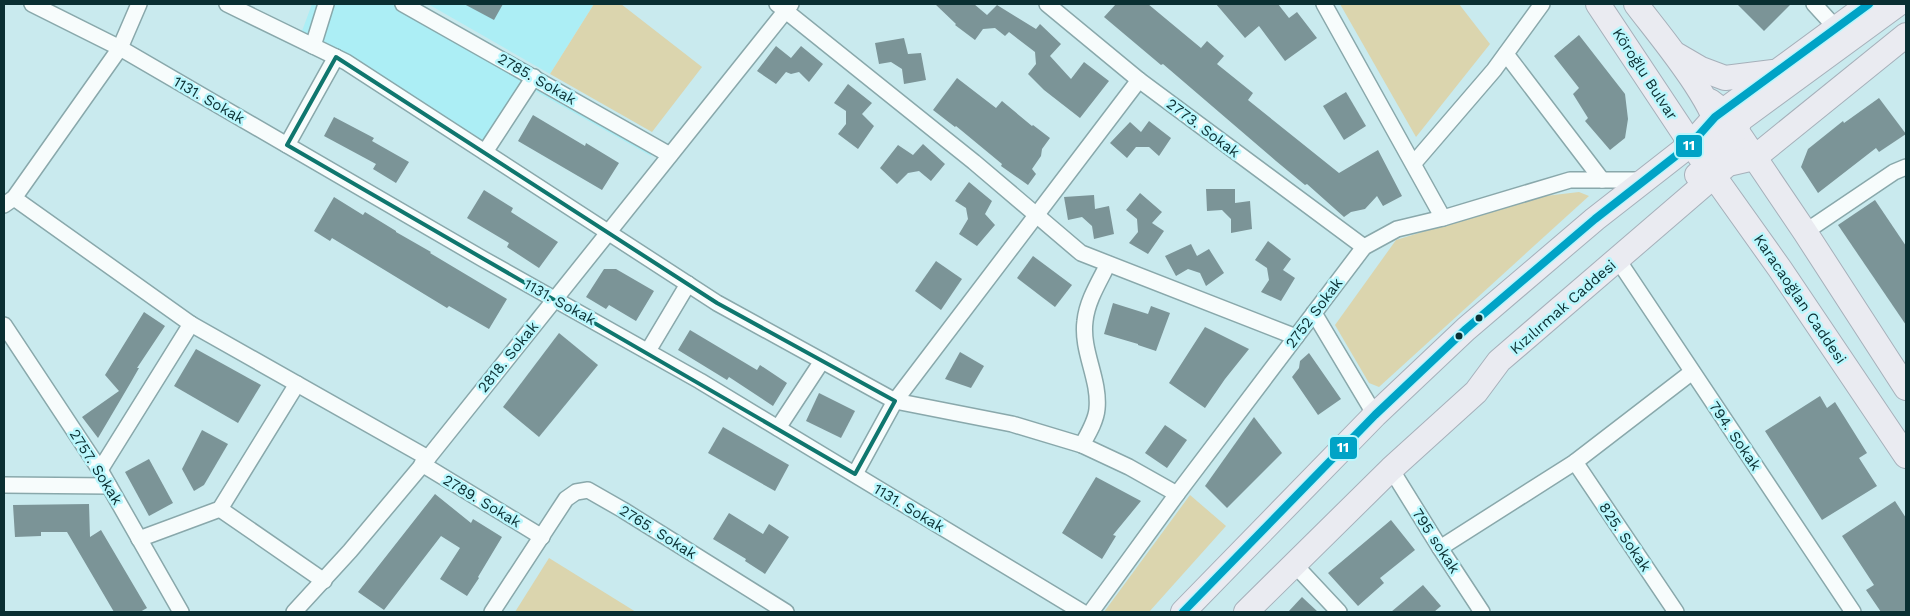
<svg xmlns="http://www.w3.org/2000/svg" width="1910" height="616" font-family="'Work Sans',sans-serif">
<rect width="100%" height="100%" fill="#c9eaee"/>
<g fill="#aceef5">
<polygon points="312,4 421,4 659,141 651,156 521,83 482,141 302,31"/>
<polygon points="428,4 594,4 550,74"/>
</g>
<g fill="#dbd5ae">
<polygon points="594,4 621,4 702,67 652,132 550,74"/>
<polygon points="1340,4 1459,4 1490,44 1416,137"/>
<polygon points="1579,192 1589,196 1379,387 1369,383 1335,325 1396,240 1537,197"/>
<polygon points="1190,495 1226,526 1149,612 1104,612"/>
<polygon points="549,558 636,612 515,612"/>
</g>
<g fill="#7b9497">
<polygon points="464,4 503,4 494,20"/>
<polygon points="935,4 974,4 987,15 997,5 1036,29 1040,24 1061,44 1050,56 1071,79 1084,62 1109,81 1080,118 1044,90 1028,74 1036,64 1035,52 1009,32 1005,36 995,28 983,29 975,40 955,25 956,24"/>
<polygon points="1116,4 1148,4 1201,48 1207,41 1224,56 1217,64 1253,93 1248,100 1339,173 1378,150 1402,196 1383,206 1377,196 1365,209 1351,212 1344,217 1307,184 1305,185 1276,161 1163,64 1161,65 1104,17"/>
<polygon points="1216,4 1278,4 1289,18 1297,12 1317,38 1285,61 1259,26 1245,38"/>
<polygon points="1737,4 1791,4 1764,31"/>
<polygon points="1579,35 1625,94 1628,119 1625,138 1610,150 1585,121 1588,118 1573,94 1579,88 1554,56"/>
<polygon points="904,38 908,54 921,53 926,80 904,84 902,69 891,62 879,64 875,43"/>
<polygon points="776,46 791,58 801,46 823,64 809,82 799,72 791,74 786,72 776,84 757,71"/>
<polygon points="957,78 996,108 1002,101 1032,126 1033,125 1050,138 1042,149 1041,156 1032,169 1036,174 1028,185 1001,166 1002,164 956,126 955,127 933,110"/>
<polygon points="848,84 872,103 862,114 874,126 858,149 838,134 846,124 846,111 834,103"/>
<polygon points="1346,92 1366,126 1344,140 1323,106"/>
<polygon points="1879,98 1906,134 1879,152 1876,148 1818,193 1801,167 1808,149 1843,121 1844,123"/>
<polygon points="533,115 585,146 586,143 619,163 602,190 518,141"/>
<polygon points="334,117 374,138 372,141 409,162 396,183 373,169 376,164 324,136"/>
<polygon points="1149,121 1171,138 1159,156 1149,147 1136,147 1127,158 1110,143 1130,122 1141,132"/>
<polygon points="923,144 945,164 931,181 919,171 908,173 897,184 880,168 898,145 913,155"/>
<polygon points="969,182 992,201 985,214 995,225 977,246 959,234 968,219 966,208 955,201"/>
<polygon points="1206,189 1235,189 1235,203 1250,201 1252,229 1231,233 1231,219 1222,210 1207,211"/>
<polygon points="484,190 513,208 511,212 558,242 539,268 507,247 509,243 467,218"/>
<polygon points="1140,193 1162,212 1152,223 1164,231 1148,254 1129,243 1138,232 1137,219 1126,210"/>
<polygon points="1094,195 1095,209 1109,206 1114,234 1094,239 1092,226 1082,217 1068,220 1064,197"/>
<polygon points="334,197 363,215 365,212 396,231 396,232 431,252 430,253 507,299 489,329 449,306 447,308 332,238 330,241 314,231"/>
<polygon points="1875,200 1906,246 1906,325 1838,225"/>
<polygon points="1268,241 1291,259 1283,270 1295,278 1281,301 1261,292 1269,280 1267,268 1255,260"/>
<polygon points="1191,244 1197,256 1209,249 1224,273 1206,286 1200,273 1188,269 1176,276 1165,256"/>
<polygon points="1033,256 1072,285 1055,307 1017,278"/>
<polygon points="936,261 962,279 941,310 915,291"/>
<polygon points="604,269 616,269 654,291 636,321 609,305 606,309 586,297"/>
<polygon points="1113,303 1148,314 1151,306 1170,313 1156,351 1138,345 1138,344 1104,334"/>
<polygon points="144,312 165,326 137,368 139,368 131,382 98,438 82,417 119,391 105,375"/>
<polygon points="1205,327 1249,349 1225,379 1205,408 1169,383"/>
<polygon points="690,330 757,370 760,365 787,383 773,406 729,377 727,380 678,350"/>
<polygon points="559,333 598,365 539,437 503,407"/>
<polygon points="196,349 261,385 238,423 174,386"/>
<polygon points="960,352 984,366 971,388 945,379"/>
<polygon points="1309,353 1341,399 1318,415 1292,377 1299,368 1300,361"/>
<polygon points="819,393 855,411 841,438 806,421"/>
<polygon points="1820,396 1827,408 1835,402 1867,453 1859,458 1877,486 1822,520 1765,431"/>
<polygon points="1254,417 1282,453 1227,508 1205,486"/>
<polygon points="1165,425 1187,440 1167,468 1145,453"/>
<polygon points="723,427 789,465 775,491 708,453"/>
<polygon points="202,430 228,444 204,485 194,491 182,469"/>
<polygon points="149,459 173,503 149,516 125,472"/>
<polygon points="1096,477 1141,501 1113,535 1116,536 1102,559 1062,533"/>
<polygon points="435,494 471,523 473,519 502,537 478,577 479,578 467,596 440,579 460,548 441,536 384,610 358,592"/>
<polygon points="1895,501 1906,518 1906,612 1881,612 1866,590 1874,585 1842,536"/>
<polygon points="89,504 90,537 101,530 147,608 140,612 114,612 67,532 41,532 41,536 15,537 13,505"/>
<polygon points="729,513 763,534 769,524 789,537 765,574 745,561 746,559 713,539"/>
<polygon points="1391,520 1415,550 1380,578 1384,583 1358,606 1328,573"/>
<polygon points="1423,585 1441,606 1434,612 1391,612"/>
<polygon points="1302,597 1318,612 1288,612"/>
</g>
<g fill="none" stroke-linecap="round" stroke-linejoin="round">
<g stroke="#89a8ab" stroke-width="18">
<g id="street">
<polyline points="32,4 120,48 483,259 700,381 1082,612"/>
<polyline points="227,4 346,62 717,303 895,401 1012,424 1082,445 1129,467 1177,494"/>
<polyline points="403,4 670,155"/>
<polyline points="777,4 974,162 1081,253 1296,337"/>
<polyline points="1047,4 1139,80 1364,247"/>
<polyline points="1324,4 1443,218"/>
<polyline points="1814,4 1836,28"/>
<polyline points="313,46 326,4"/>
<polyline points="1506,54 1602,180"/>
<polyline points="287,145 336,57"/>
<polyline points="485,152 534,77"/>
<polyline points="1414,163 1494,70 1542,4"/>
<polyline points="14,198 191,324 428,458"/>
<polyline points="4,205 14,198 120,48 139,4"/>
<polyline points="1805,232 1894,172 1906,167"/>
<polyline points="1618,260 1853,612"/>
<polyline points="1314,313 1375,415"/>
<polyline points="4,325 100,470 181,612"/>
<polyline points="648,351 688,284"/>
<polyline points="778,428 822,361"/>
<path d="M 1082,445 C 1088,434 1096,421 1097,409 C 1100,379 1081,351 1085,321 C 1087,301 1099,282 1108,264"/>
<polyline points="1575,462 1676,612"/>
<polyline points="422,464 542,537"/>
<polyline points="1391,469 1440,548 1482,612"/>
<polyline points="100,470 191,324"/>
<polyline points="855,474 895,401 1139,80"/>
<polyline points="4,485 109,486"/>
<polyline points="220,509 324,581"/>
<polyline points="139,539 220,509 297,384"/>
<polyline points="1440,548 1575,462 1692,372"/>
<polyline points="1294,564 1339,612"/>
<polyline points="294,612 350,551 428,458 791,4"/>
<polyline points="492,612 566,499 576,492 588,490 623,510 786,612"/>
<polyline points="1091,612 1177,494 1364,247 1397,229 1443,218 1570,180 1643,180"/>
</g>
</g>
<g stroke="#a6b0ba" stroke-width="26">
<g id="primary">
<polyline points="1598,4 1691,144 1780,269 1906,456"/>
<path d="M 1636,4 C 1656,31 1722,108 1719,140 C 1718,152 1706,168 1697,175"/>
<polyline points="1677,55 1701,69 1725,78 1773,72"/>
<polyline points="1710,101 1723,111 1734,127 1805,232 1906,388"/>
<polyline points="1729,142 1741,119 1898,4"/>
<polyline points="1183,612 1375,415 1466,329 1595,219 1691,144 1715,117 1869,4"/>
<polyline points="1246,612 1391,469 1476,392 1499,361 1714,176 1728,164 1754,158 1906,35"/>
</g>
</g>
<use href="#street" stroke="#f7fcfc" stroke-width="15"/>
<use href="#primary" stroke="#eaebf1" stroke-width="24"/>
<g stroke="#baf7fd" stroke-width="11">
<polyline id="bus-1" points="1183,612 1375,415 1466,329 1595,219 1691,144 1715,117 1869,4"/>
</g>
<use href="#bus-1" stroke="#00a3c6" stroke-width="8"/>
</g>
<path fill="none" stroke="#0f766e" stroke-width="4" stroke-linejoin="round" d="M 336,57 L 717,303 L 895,401 L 855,474 L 287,145 Z"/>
<g fill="#0a2f32" stroke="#baf7fd" stroke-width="2">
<circle cx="1479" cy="318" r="4.5"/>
<circle cx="1459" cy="336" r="4.5"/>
</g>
<g text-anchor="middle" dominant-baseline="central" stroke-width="5" stroke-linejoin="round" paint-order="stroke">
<g font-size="15" fill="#0a2f32" stroke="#baf7fd">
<text transform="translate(1645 74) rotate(57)">Köroğlu Bulvar</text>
<text transform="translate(537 79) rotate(30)">2785. Sokak</text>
<text transform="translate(209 100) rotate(30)">1131. Sokak</text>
<text transform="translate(1203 128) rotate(37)">2773. Sokak</text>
<text transform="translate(1800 299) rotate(56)">Karacaoğlan Caddesi</text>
<text transform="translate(560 302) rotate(29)">1131. Sokak</text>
<text transform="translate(1563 307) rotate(-41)">Kızılırmak Caddesi</text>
<text transform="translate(1314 313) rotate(-53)">2752 Sokak</text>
<text transform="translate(508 357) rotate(-51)">2818. Sokak</text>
<text transform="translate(1735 436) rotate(56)">794. Sokak</text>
<text transform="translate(96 467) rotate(58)">2757. Sokak</text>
<text transform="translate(482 501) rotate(31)">2789. Sokak</text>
<text transform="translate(909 508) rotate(31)">1131. Sokak</text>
<text transform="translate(658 532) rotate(32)">2765. Sokak</text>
<text transform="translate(1625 537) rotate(56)">825. Sokak</text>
<text transform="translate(1436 541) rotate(57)">795 sokak</text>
</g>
</g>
<g stroke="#baf7fd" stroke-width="2">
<rect x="1675" y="134" width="28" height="24" rx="5" fill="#00a3c6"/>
<rect x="1329" y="436" width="29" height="24" rx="5" fill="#00a3c6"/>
</g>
<g font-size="14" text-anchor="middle" font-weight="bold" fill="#fff">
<text x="1689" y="150">11</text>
<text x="1343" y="452">11</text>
</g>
<rect width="1910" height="616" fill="none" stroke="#0a2f32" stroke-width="10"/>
</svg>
